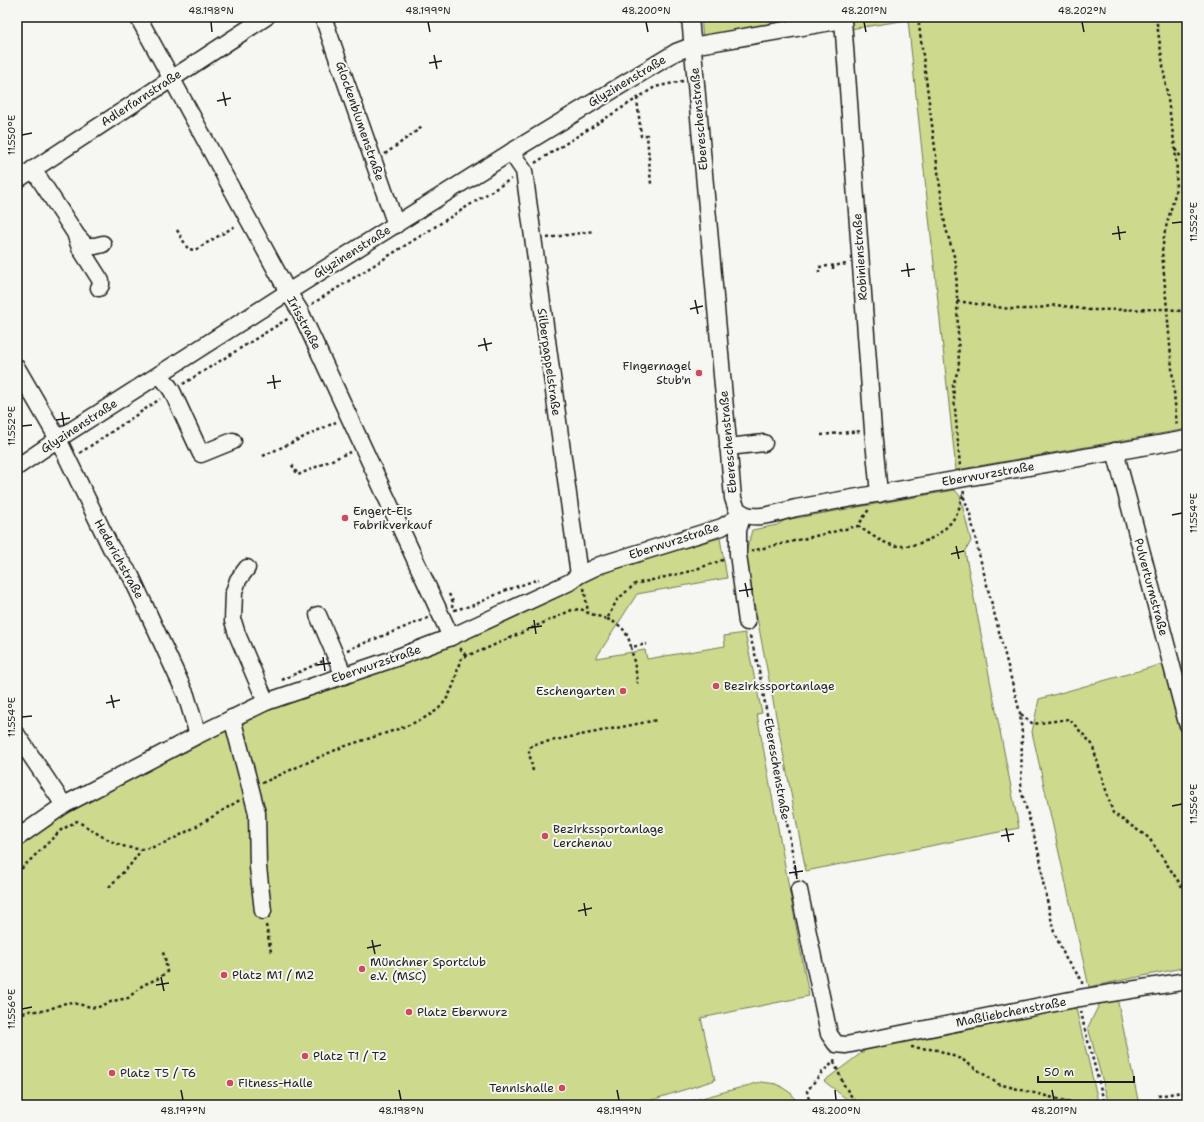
<svg xmlns="http://www.w3.org/2000/svg" width="1204" height="1122" font-family="'Shantell Sans',sans-serif">
<rect width="100%" height="100%" fill="#f6f6f2"/>
<filter id="ink" filterUnits="userSpaceOnUse"><feTurbulence type="fractalNoise" baseFrequency=".025" numOctaves="2"/><feDisplacementMap in="SourceGraphic" scale="8" xChannelSelector="R" yChannelSelector="G"/><feConvolveMatrix kernelMatrix="1 2 1 2 8 2 1 2 1" color-interpolation-filters="sRGB"/></filter>
<g filter="url(#ink)">
<g fill="#cdd98d" stroke="#747a54">
<polygon points="701,17 815,17 703,38"/>
<polygon points="848,17 1187,17 1187,429 956,470 908,20 850,29"/>
<polygon points="955,490 960,496 971,541 965,552 1019,828 806,871 753,597 746,553 752,530 777,525 785,520"/>
<polygon points="720,538 727,578 637,594 596,658 645,650 647,659 725,646 724,636 745,633 762,713 757,714 809,996 701,1018 715,1080 636,1105 17,1105 17,847 61,815 160,760 266,711 450,644 607,570"/>
<polygon points="1163,664 1187,754 1187,967 1089,987 1032,732 1039,699"/>
<polygon points="1117,998 1139,1105 1109,1105 1088,1027 1101,1001"/>
<polygon points="1069,1006 1076,1009 1099,1105 851,1105 849,1101 824,1081 868,1048 967,1030 989,1018"/>
<polygon points="761,1082 777,1084 792,1094 798,1105 676,1105"/>
</g>
<g fill="none" stroke-linecap="round" stroke-linejoin="round">
<g stroke="#1c1c1c" stroke-width="19">
<g id="minor">
<polyline points="138,17 288,292 300,311 451,637"/>
<polyline points="323,17 396,225"/>
<path d="M 690,17 L 733,498 C 734,501 735,504 736,507 C 747,525 780,512 796,508 L 1187,439"/>
<polyline points="511,152 524,171 579,575"/>
<polyline points="33,169 75,233 80,248 101,281 101,285 99,288"/>
<polyline points="17,180 266,17"/>
<polyline points="76,235 86,246 95,246 103,244"/>
<polyline points="17,368 58,439 111,548 131,576 186,695 198,735"/>
<polyline points="160,374 172,391 201,454 233,441"/>
<polyline points="728,447 764,443"/>
<polyline points="1115,451 1187,723"/>
<polyline points="17,467 58,439 288,292 511,152 676,52 692,46 843,20 873,430 879,494"/>
<polyline points="743,514 738,530 738,554 747,622"/>
<polyline points="247,568 238,580 234,592 233,621 237,634 266,702"/>
<polyline points="318,615 344,676"/>
<polyline points="232,718 257,813 258,867 263,911"/>
<polyline points="17,735 64,805"/>
<polyline points="17,838 64,805 198,735 266,702 393,659 451,637 570,582 579,575 600,565 722,527 743,514"/>
<polyline points="799,890 829,1034 836,1044 846,1045 1080,998 1187,981"/>
</g>
</g>
<g stroke="#1c1c1c" stroke-width="2.5" stroke-dasharray="3 3" stroke-linecap="butt">
<polyline points="918,17 945,225 956,263 959,367 953,385 960,466"/>
<polyline points="1156,17 1175,148 1177,171 1175,194 1165,231 1162,251 1177,427"/>
<polyline points="637,98 641,136 647,135 651,184"/>
<polyline points="1175,149 1187,165"/>
<polyline points="385,154 422,127"/>
<polyline points="535,163 655,87 683,81"/>
<polyline points="177,230 188,249 195,250 237,225"/>
<polyline points="547,238 594,231"/>
<polyline points="833,266 833,272"/>
<polyline points="819,273 819,267 848,264"/>
<polyline points="957,301 1010,309 1033,309 1056,305 1090,310 1168,309 1187,312"/>
<polyline points="312,304 511,179"/>
<polyline points="183,384 289,318"/>
<polyline points="821,435 861,431"/>
<polyline points="80,453 160,399"/>
<polyline points="263,456 336,422"/>
<polyline points="292,465 298,475 350,452"/>
<polyline points="964,491 963,495 970,514 979,554 1020,713 1022,733 1021,790 1037,846 1041,863 1043,882 1054,932 1067,961 1082,980 1082,984"/>
<path d="M 858,526 C 870,534 884,545 899,546 C 922,547 947,533 957,513 C 960,507 961,501 963,495"/>
<polyline points="751,551 858,526 869,509"/>
<polyline points="584,588 588,612"/>
<polyline points="449,594 453,602 452,607"/>
<polyline points="454,610 474,605 504,591 539,579"/>
<path d="M 607,619 C 622,625 627,631 631,647 L 647,644"/>
<polyline points="750,636 758,665 797,878"/>
<polyline points="631,647 638,682 637,683"/>
<polyline points="460,648 466,656"/>
<polyline points="347,650 428,618"/>
<polyline points="282,680 323,661"/>
<polyline points="1021,714 1033,724 1069,719 1092,744 1113,813 1149,838 1187,894"/>
<polyline points="533,771 529,752 530,747 535,744 657,720"/>
<path d="M 262,783 C 287,772 312,760 338,749 C 364,738 424,726 442,705 C 453,692 456,677 460,660 L 466,656 L 483,650 L 572,610 L 581,609 L 588,613 L 607,619 L 617,600 L 635,584 L 687,572 L 726,559"/>
<path d="M 17,873 L 61,830 L 77,821 C 97,833 118,849 141,849 C 163,850 219,812 240,800"/>
<polyline points="109,887 131,864 142,849"/>
<polyline points="266,925 271,952"/>
<polyline points="1081,1011 1084,1026 1105,1105"/>
<polyline points="17,1015 29,1011 44,1011 68,1002 96,1008 113,1001 128,998 143,985 157,979 167,972 165,958 162,950"/>
<polyline points="911,1047 938,1050 963,1060 998,1084 1070,1102 1077,1105"/>
<polyline points="834,1062 844,1085 857,1105"/>
<polyline points="1158,1096 1187,1091"/>
<polyline points="810,1105 807,1091 822,1072 834,1062 835,1057"/>
<polyline points="1041,1105 1068,1102"/>
</g>
<use href="#minor" stroke="#f6f6f2" stroke-width="16"/>
</g>
</g>
<path fill="none" stroke="#1c1c1c" stroke-width="1.5" d="M 211,22 L 212,32M 428,22 L 430,32M 646,22 L 648,32M 864,22 L 866,32M 1082,22 L 1084,32M 434,55 L 437,69M 429,63 L 442,61M 223,92 L 226,106M 217,101 L 231,98M 22,135 L 32,133M 1172,223 L 1182,222M 1118,226 L 1120,240M 1112,234 L 1126,232M 907,263 L 909,277M 901,271 L 915,269M 695,300 L 698,314M 690,309 L 703,306M 484,338 L 487,351M 478,346 L 492,343M 273,375 L 275,389M 267,383 L 281,381M 62,412 L 64,426M 56,420 L 70,418M 22,426 L 32,425M 1172,515 L 1182,513M 956,546 L 959,559M 951,554 L 964,551M 745,583 L 748,597M 739,591 L 753,589M 534,620 L 536,634M 528,628 L 542,626M 323,657 L 325,671M 317,665 L 331,663M 111,695 L 114,708M 106,703 L 120,700M 22,717 L 32,716M 1172,806 L 1182,804M 1006,828 L 1009,842M 1001,836 L 1014,834M 795,865 L 797,879M 789,873 L 803,871M 584,903 L 586,916M 578,911 L 592,908M 372,940 L 375,954M 367,948 L 381,945M 161,977 L 164,991M 156,985 L 169,983M 22,1009 L 32,1007M 181,1090 L 183,1100M 399,1090 L 401,1100M 617,1090 L 619,1100M 835,1090 L 836,1100M 1052,1090 L 1054,1100"/>
<g fill="#d1495b" stroke="#f6f6f2" stroke-width="1.5">
<circle cx="699" cy="373" r="4"/>
<circle cx="345" cy="518" r="4"/>
<circle cx="716" cy="686" r="4"/>
<circle cx="623" cy="691" r="4"/>
<circle cx="545" cy="836" r="4"/>
<circle cx="362" cy="969" r="4"/>
<circle cx="224" cy="975" r="4"/>
<circle cx="409" cy="1012" r="4"/>
<circle cx="305" cy="1056" r="4"/>
<circle cx="112" cy="1073" r="4"/>
<circle cx="230" cy="1083" r="4"/>
<circle cx="562" cy="1088" r="4"/>
</g>
<g text-anchor="middle" dominant-baseline="central" stroke-width="4" stroke-linejoin="round" paint-order="stroke">
<g font-size="12" fill="#1c1c1c" stroke="#f6f6f2">
<text transform="translate(627 81) rotate(-31)">Glyzinenstraße</text>
<text transform="translate(141 98) rotate(-33)">Adlerfarnstraße</text>
<text transform="translate(699 119) rotate(-95)">Ebereschenstraße</text>
<text transform="translate(360 121) rotate(71)">Glockenblumenstraße</text>
<text transform="translate(352 252) rotate(-32)">Glyzinenstraße</text>
<text transform="translate(860 257) rotate(-94)">Robinienstraße</text>
<text transform="translate(304 323) rotate(62)">Irisstraße</text>
<text transform="translate(549 362) rotate(82)">Silberpappelstraße</text>
<text transform="translate(79 426) rotate(-33)">Glyzinenstraße</text>
<text transform="translate(728 442) rotate(-95)">Ebereschenstraße</text>
<text transform="translate(988 474) rotate(-10)">Eberwurzstraße</text>
<text transform="translate(674 541) rotate(-18)">Eberwurzstraße</text>
<text transform="translate(119 559) rotate(61)">Hederichstraße</text>
<text transform="translate(1151 587) rotate(75)">Pulverturmstraße</text>
<text transform="translate(376 664) rotate(-19)">Eberwurzstraße</text>
<text transform="translate(777 769) rotate(80)">Ebereschenstraße</text>
<text transform="translate(1011 1012) rotate(-11)">Maßliebchenstraße</text>
</g>
<g font-size="12" fill="#1c1c1c" stroke="#f6f6f2" text-anchor="start">
<text x="691" y="366" text-anchor="end">Fingernagel<tspan x="691" dy="14">Stub'n</tspan></text>
<text x="353" y="511">Engert-Eis<tspan x="353" dy="14">Fabrikverkauf</tspan></text>
<text x="724" y="686">Bezirkssportanlage</text>
<text x="615" y="691" text-anchor="end">Eschengarten</text>
<text x="553" y="829">Bezirkssportanlage<tspan x="553" dy="14">Lerchenau</tspan></text>
<text x="370" y="962">Münchner Sportclub<tspan x="370" dy="14">e.V. (MSC)</tspan></text>
<text x="232" y="975">Platz M1 / M2</text>
<text x="417" y="1012">Platz Eberwurz</text>
<text x="313" y="1056">Platz T1 / T2</text>
<text x="120" y="1073">Platz T5 / T6</text>
<text x="238" y="1083">Fitness-Halle</text>
<text x="554" y="1088" text-anchor="end">Tennishalle</text>
</g>
</g>
<rect width="1204" height="1122" fill="none" stroke="#f6f6f2" stroke-width="44"/>
<path d="M1038 1076v6h96v-6" fill="none" stroke="#1c1c1c" stroke-width="2"/>
<text x="1044" y="1076" font-size="12" fill="#1c1c1c" stroke="#f6f6f2" stroke-width="3" paint-order="stroke">50 m</text>
<rect x="22" y="22" width="1160" height="1078" fill="none" stroke="#1c1c1c" stroke-width="1.5"/>
<g font-size="10" text-anchor="middle" fill="#1c1c1c">
<text x="211" y="14">48.198°N</text>
<text x="428" y="14">48.199°N</text>
<text x="646" y="14">48.200°N</text>
<text x="864" y="14">48.201°N</text>
<text x="1082" y="14">48.202°N</text>
<text transform="translate(11 135) rotate(-90)" y="4">11.550°E</text>
<text transform="translate(1193 222) rotate(-90)" y="4">11.552°E</text>
<text transform="translate(11 426) rotate(-90)" y="4">11.552°E</text>
<text transform="translate(1193 513) rotate(-90)" y="4">11.554°E</text>
<text transform="translate(11 717) rotate(-90)" y="4">11.554°E</text>
<text transform="translate(1193 804) rotate(-90)" y="4">11.556°E</text>
<text transform="translate(11 1009) rotate(-90)" y="4">11.556°E</text>
<text x="183" y="1114">48.197°N</text>
<text x="401" y="1114">48.198°N</text>
<text x="619" y="1114">48.199°N</text>
<text x="836" y="1114">48.200°N</text>
<text x="1054" y="1114">48.201°N</text>
</g>
</svg>
